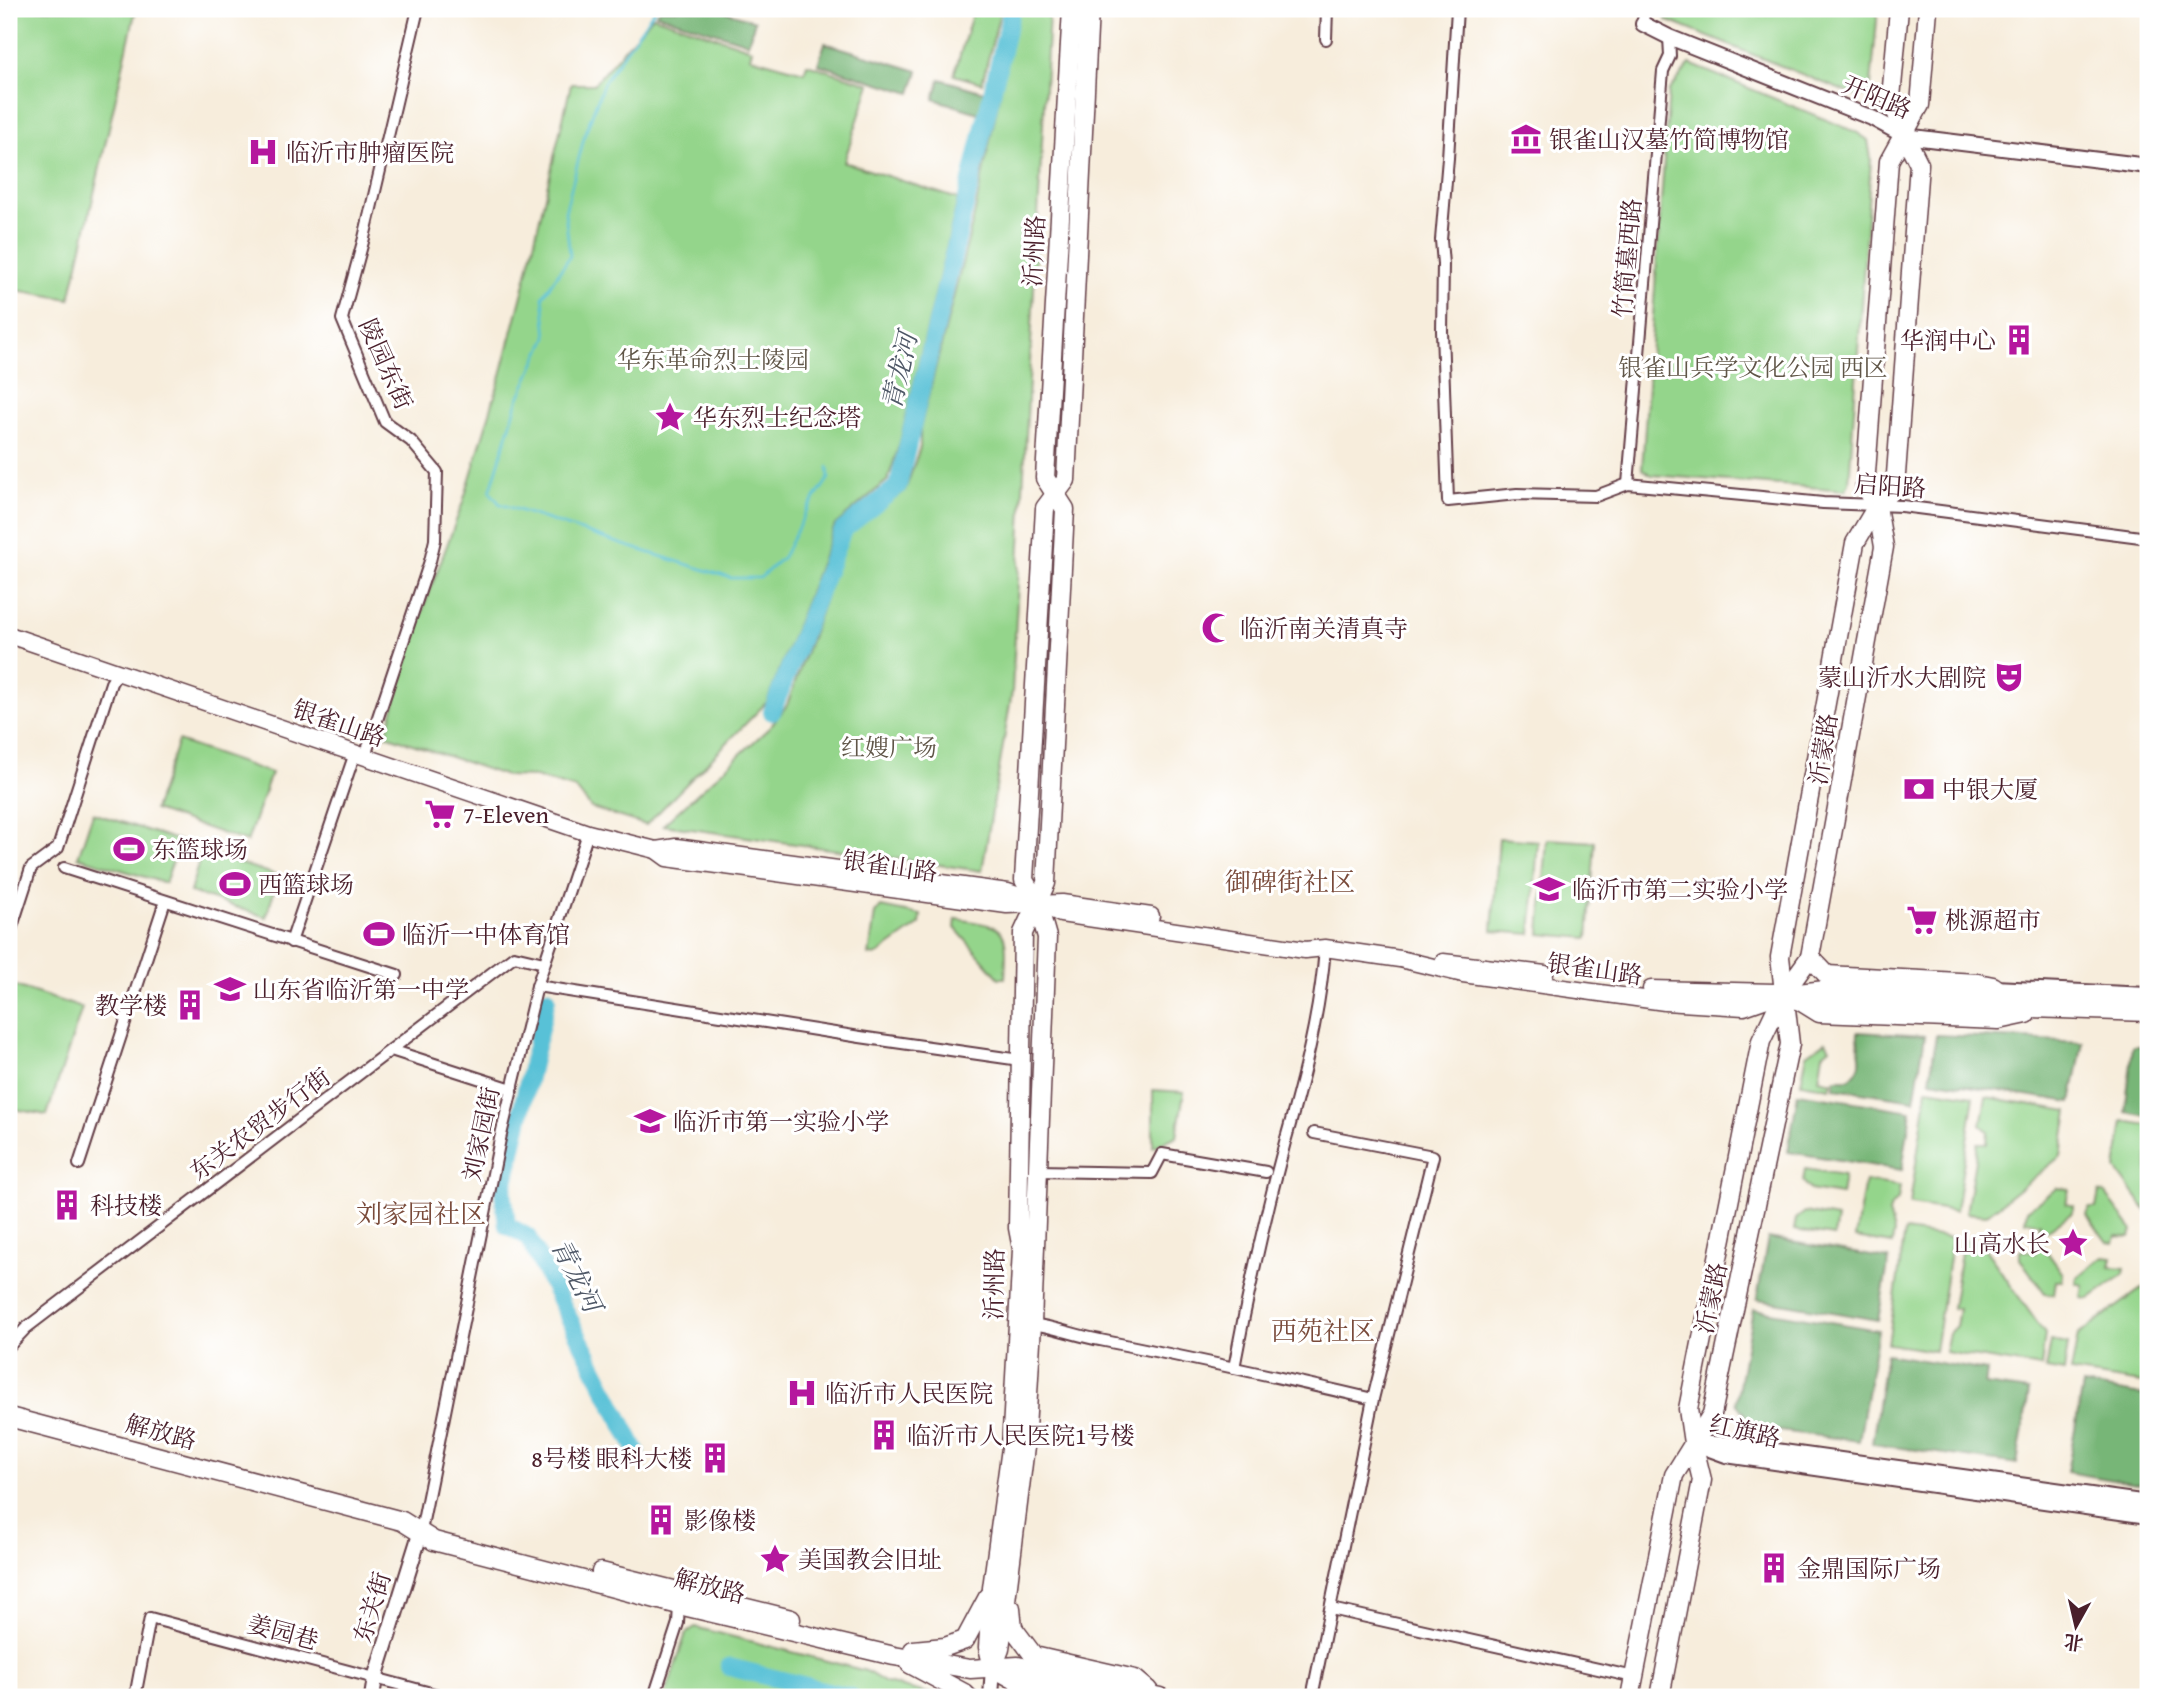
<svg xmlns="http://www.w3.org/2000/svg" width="2157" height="1706" font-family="'Gentium Book Plus','Noto Serif SC',serif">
<rect width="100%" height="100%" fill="#fff"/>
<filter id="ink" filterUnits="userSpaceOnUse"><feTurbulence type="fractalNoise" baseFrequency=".0143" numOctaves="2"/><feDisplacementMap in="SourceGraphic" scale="14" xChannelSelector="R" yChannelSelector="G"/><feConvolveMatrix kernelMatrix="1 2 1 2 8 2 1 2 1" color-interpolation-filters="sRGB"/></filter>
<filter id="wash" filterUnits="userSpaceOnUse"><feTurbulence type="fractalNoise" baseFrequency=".00686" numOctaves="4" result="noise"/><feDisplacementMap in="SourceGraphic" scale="28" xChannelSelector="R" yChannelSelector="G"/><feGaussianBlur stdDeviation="1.57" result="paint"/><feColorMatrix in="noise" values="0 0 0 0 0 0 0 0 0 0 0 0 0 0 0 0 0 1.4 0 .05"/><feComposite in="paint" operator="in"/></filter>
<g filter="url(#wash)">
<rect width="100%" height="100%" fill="#f7eddc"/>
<g fill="#94d58b" stroke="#6f7a5b" stroke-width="2">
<polygon points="9,9 136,9 70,299 9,289"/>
<polygon points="965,9 1001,9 982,83 954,75 973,11"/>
<polygon points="1018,9 1048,9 1049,14 1012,692 982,871 663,825 770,727 787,705 848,534 905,491 920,447 920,429 973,220"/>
<polygon points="1666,9 1878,9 1870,96 1856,96 1666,20"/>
<polygon points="653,16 752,49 750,57 804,72 807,64 870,84 844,162 958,199 900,442 888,480 835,525 767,702 646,825 591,808 576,789 535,777 506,776 386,735 415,631 463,502 500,379 523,291 571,84 594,84"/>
<polygon points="1690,64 1856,132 1868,140 1871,159 1849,484 1845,490 1652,475 1642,469 1669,91"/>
<polygon points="178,741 271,773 247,842 154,810"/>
<polygon points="93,813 180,841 165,883 78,857"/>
<polygon points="1499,838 1538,841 1531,934 1492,931"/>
<polygon points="1547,839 1595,842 1588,938 1540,934"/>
<polygon points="202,851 279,876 266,917 190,892"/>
<polygon points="881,907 921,915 920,924 875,956 869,955 875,913"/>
<path d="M 956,919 C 1007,927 1008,926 1005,978 L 999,978 L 955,928 Z"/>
<polygon points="9,984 82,1008 47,1115 9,1108"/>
<polygon points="1826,1041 1830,1048 1823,1054 1819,1079 1832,1082 1830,1088 1801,1083 1807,1054"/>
<polygon points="1927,1089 1974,1096 1956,1211 1910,1204"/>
<polygon points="1153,1090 1184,1092 1177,1136 1153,1147"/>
<polygon points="1986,1097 2068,1111 2061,1156 1986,1215 1966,1213 1978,1143 1987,1143 1988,1131 1981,1125"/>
<polygon points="2123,1121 2148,1125 2148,1213 2116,1169"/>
<polygon points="1805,1169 1844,1175 1841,1195 1810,1190 1803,1181"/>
<polygon points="1865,1181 1900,1186 1898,1199 1891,1206 1889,1213 1894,1232 1892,1244 1855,1238"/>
<polygon points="2057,1188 2069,1189 2066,1204 2074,1206 2072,1213 2047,1231 2039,1230 2040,1223 2025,1221 2027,1210"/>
<polygon points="2099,1192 2106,1194 2132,1230 2130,1237 2116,1236 2114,1243 2107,1242 2087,1215 2089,1208 2096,1208"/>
<polygon points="1805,1212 1837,1218 1834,1236 1794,1230 1796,1219"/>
<polygon points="1905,1231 1952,1238 1935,1351 1888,1344"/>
<polygon points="1963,1240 1981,1243 2045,1334 2041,1367 1945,1352 1949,1333 1956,1326 1959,1309 1952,1308"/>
<polygon points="2036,1246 2043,1246 2063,1274 2062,1281 2056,1281 2054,1294 2045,1293 2020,1259 2020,1250 2035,1253"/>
<polygon points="2103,1257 2112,1258 2110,1267 2125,1268 2124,1274 2089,1299 2081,1298 2083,1285 2076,1283 2077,1277"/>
<polygon points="2148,1284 2148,1384 2071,1372 2078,1335"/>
<polygon points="2051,1341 2068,1344 2064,1372 2046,1369"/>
<polygon points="695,1627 866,1671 886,1683 943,1697 665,1697 686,1633"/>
</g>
<g fill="#77b677" stroke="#606a51" stroke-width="2">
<polygon points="660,9 718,9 755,21 748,43 656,14"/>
<polygon points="825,43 918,71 911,93 818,64"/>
<polygon points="940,79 987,93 981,114 934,99"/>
<path d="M 1858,1032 L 1925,1036 L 1914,1100 L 1834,1088 L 1835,1079 L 1849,1079 C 1869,1062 1856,1054 1858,1032 Z"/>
<polygon points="1936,1035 2083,1042 2071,1102 1930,1080"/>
<polygon points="2133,1046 2148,1046 2148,1116 2125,1112"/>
<polygon points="1798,1093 1911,1111 1902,1170 1788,1152"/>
<polygon points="1768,1238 1889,1259 1878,1320 1757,1299"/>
<polygon points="1753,1309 1878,1330 1859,1441 1755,1428 1736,1403"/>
<polygon points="1886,1354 1987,1371 1985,1385 2029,1391 2017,1464 1872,1444"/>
<polygon points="2083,1385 2148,1396 2148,1486 2067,1472"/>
</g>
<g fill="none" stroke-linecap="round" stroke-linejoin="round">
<polyline stroke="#59c1d7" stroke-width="2.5" points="655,9 604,82 585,134 565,212 570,256 543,296 547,337 518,400 490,492 500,504 624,545 731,578 760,578 783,557 807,510 829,478 828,467"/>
<g stroke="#59c1d7" stroke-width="18">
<polyline points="772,712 843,530 898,486 1012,9"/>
<polyline points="547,998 503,1191 507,1225 528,1237 637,1452"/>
<polyline points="729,1667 851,1697"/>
</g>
</g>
</g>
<g filter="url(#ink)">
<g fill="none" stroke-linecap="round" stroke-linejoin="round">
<g stroke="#643e46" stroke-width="14">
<g id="minor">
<polyline points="1457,9 1448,158 1441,240 1443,264 1442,331 1448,501 1517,494 1596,496 1628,484 1823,503 1902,506 2148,538"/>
<polyline points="1643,24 1644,9"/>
<polyline points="1326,39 1327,9"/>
<polyline points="1628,484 1663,71 1670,56 1669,37"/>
<polyline points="365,756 430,561 435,540 437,472 411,441 385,422 342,319 364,238 418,9"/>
<polyline points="64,868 397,975"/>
<polyline points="9,936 31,868 58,848 111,683 118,672"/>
<polyline points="291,942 355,753"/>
<polyline points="537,986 860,1037 1020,1060"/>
<polyline points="1994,986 2148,993"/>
<polyline points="391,1050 512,1089"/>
<polyline points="1314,1133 1433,1156 1373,1399"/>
<polyline points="79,1164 165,901"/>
<polyline points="1037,1171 1152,1173 1162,1154 1266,1172"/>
<path d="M 1032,1324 C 1055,1327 1077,1336 1100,1340 C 1191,1358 1282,1378 1373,1399 L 1312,1697"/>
<polyline points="9,1346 26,1328 514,956 544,963"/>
<path d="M 1234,1368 C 1248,1292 1265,1217 1285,1142 C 1303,1079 1320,1014 1325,948"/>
<polyline points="421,1531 500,1139 537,986 588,833"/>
<polyline points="1331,1609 1634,1677"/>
<polyline points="135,1697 150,1618 446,1697"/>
<polyline points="654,1697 678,1623 679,1605"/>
</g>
</g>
<g stroke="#643e46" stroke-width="18">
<g id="tertiary">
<polyline points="1643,24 1669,37 1872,118 1905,136 2148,166"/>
<polyline points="1693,1443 1726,1455 2148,1516"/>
<polyline points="1706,1444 1727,1444 2148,1503"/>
<polyline points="372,1697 375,1678 421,1531"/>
<polyline points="991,1697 993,1667"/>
</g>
</g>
<g stroke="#643e46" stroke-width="19">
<g id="secondary">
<polyline points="9,635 588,833 656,850 667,858 1007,905 1062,903 1151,916"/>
<polyline points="656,850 676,847 1008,892 1037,902 1061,914 1305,950 1325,948 1400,959 1463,974 1665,1002 1744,1007 1784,993 1822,1002 2148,1013"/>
<polyline points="1443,962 1545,974"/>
<polyline points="1651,989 1775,992"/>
<polyline points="1798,992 1825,989 2148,1001"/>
<polyline points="1798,1001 1819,1014 1999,1021 2027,1015"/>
</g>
</g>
<g stroke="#643e46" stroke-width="21">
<g id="primary">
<polyline points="1810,957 1827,975 1978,983 1993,986 2006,996"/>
<polyline points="9,1417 402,1521 434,1541 679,1605 894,1656 970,1669 1018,1666 1160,1697"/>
<polyline points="601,1572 791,1619"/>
<polyline points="1011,1608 1013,1628 1034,1656 1135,1679 1148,1690"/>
<polyline points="913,1650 945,1647 965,1640 988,1597"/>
<polyline points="910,1664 964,1693 968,1697"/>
<polyline points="992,1664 988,1647 992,1588 1011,1448 1019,1306 1022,1249 1018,1228 1023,933 1046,883 1065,509 1045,478 1072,9"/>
<polyline points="992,1667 1017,1681 1095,1697"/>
<polyline points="993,1667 1000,1649 1025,1447 1032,1324 1047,937 1037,902 1024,880 1045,508 1066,480 1089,9"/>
<polyline points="1630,1697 1674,1475 1712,1414 1790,1044 1780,957 1855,543 1877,506 1895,488 1919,164 1905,136 1891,98 1899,9"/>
<polyline points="1660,1697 1702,1480 1693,1443 1688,1409 1761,1041 1784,993 1810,957 1884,547 1877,506 1865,486 1889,161 1920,105 1928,9"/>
</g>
</g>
<use href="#minor" stroke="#fff" stroke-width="10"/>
<use href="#tertiary" stroke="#fff" stroke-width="14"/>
<use href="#secondary" stroke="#fff" stroke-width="16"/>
<use href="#primary" stroke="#fff" stroke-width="18"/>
</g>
</g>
<defs>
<g id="museum-bare" transform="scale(2.415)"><path d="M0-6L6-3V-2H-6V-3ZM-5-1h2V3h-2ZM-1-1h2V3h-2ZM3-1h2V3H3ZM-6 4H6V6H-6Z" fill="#b5179e" stroke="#fff" stroke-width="2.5" paint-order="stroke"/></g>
<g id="hospital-bare" transform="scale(2.415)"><path d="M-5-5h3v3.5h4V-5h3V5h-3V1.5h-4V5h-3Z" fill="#b5179e" stroke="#fff" stroke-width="2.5" paint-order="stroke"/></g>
<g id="building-bare" transform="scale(2.415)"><path d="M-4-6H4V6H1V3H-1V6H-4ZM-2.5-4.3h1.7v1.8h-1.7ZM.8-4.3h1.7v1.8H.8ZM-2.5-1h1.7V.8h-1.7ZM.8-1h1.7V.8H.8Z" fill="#b5179e" stroke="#fff" stroke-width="2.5" paint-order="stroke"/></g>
<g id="sight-bare" transform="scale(2.415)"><path d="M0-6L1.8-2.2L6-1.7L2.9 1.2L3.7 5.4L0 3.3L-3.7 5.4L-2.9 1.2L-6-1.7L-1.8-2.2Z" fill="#b5179e" stroke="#fff" stroke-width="2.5" paint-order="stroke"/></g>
<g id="mosque-bare" transform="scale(2.415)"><path d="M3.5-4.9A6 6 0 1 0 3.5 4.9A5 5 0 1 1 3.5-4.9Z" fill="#b5179e" stroke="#fff" stroke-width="2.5" paint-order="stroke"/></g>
<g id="theatre-bare" transform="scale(2.415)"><path d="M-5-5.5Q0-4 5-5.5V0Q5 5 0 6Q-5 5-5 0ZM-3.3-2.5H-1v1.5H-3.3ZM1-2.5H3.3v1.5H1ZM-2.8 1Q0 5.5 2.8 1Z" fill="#b5179e" stroke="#fff" stroke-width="2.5" paint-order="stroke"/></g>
<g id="bank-bare" transform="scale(2.415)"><path d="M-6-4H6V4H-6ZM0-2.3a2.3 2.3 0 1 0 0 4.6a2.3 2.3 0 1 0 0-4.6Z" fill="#b5179e" stroke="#fff" stroke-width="2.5" paint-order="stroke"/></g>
<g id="supermarket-bare" transform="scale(2.415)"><path d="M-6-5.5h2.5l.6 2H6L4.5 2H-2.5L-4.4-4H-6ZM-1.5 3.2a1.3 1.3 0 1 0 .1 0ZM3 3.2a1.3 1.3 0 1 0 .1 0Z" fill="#b5179e" stroke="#fff" stroke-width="2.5" paint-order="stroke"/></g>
<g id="stadium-bare" transform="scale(2.415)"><path d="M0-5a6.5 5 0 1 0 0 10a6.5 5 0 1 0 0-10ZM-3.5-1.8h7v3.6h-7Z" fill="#b5179e" stroke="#fff" stroke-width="2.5" paint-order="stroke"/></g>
<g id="school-bare" transform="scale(2.415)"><path d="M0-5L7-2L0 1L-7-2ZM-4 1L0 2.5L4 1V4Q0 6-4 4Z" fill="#b5179e" stroke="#fff" stroke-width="2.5" paint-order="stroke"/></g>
</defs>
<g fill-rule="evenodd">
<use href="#museum-bare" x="1526" y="139"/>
<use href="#hospital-bare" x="263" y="152"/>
<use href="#building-bare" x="2019" y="340"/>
<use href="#sight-bare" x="670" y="417"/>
<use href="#mosque-bare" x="1217" y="628"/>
<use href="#theatre-bare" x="2009" y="677"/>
<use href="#bank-bare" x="1919" y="789"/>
<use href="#supermarket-bare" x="440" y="814"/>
<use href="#stadium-bare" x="129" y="849"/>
<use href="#stadium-bare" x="235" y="884"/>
<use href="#school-bare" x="1549" y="889"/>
<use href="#supermarket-bare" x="1922" y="920"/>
<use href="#stadium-bare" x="379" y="934"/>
<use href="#school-bare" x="230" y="989"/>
<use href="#building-bare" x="190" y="1005"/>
<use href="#school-bare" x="650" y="1121"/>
<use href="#building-bare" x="67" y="1205"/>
<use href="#sight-bare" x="2073" y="1243"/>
<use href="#hospital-bare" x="802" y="1393"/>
<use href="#building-bare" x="884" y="1435"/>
<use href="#building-bare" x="715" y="1458"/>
<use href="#building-bare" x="661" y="1520"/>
<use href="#sight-bare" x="775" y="1559"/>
<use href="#building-bare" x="1774" y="1568"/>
</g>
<g text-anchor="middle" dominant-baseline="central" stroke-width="6" stroke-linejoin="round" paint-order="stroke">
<g font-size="24" fill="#4a1f2b" stroke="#fff">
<text transform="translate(1877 97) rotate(23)">开阳路</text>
<text transform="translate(1034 251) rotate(-87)">沂州路</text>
<text transform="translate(1627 258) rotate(-85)">竹简墓西路</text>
<text transform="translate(386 364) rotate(66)">陵园东街</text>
<text transform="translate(1890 486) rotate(4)">启阳路</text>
<text transform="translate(339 723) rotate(19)">银雀山路</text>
<text transform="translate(1823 749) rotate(-81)">沂蒙路</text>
<text transform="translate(890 866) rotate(8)">银雀山路</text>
<text transform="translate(1595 969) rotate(8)">银雀山路</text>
<text transform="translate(260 1124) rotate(-37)">东关农贸步行街</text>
<text transform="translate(481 1134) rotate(-78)">刘家园街</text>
<text transform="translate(994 1284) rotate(-89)">沂州路</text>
<text transform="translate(1711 1298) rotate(-78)">沂蒙路</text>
<text transform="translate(1745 1431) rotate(13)">红旗路</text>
<text transform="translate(161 1432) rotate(15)">解放路</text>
<text transform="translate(710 1586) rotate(14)">解放路</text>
<text transform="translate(372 1607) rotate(-73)">东关街</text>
<text transform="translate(283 1632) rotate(15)">姜园巷</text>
</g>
<g font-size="24" fill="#4a1f2b" stroke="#fff" text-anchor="start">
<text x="1549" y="139">银雀山汉墓竹简博物馆</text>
<text x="286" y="152">临沂市肿瘤医院</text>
<text x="1996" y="340" text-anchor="end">华润中心</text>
<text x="693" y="417">华东烈士纪念塔</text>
<text x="1240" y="628">临沂南关清真寺</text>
<text x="1986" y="677" text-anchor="end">蒙山沂水大剧院</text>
<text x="1942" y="789">中银大厦</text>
<text x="463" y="814">7-Eleven</text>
<text x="152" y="849">东篮球场</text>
<text x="258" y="884">西篮球场</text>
<text x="1572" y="889">临沂市第二实验小学</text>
<text x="1945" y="920">桃源超市</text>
<text x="402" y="934">临沂一中体育馆</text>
<text x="253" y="989">山东省临沂第一中学</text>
<text x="167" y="1005" text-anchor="end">教学楼</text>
<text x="673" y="1121">临沂市第一实验小学</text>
<text x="90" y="1205">科技楼</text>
<text x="2050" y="1243" text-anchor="end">山高水长</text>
<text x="825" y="1393">临沂市人民医院</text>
<text x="907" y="1435">临沂市人民医院1号楼</text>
<text x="692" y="1458" text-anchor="end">8号楼 眼科大楼</text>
<text x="684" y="1520">影像楼</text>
<text x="798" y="1559">美国教会旧址</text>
<text x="1797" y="1568">金鼎国际广场</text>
</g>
<g font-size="24" fill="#605648" stroke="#fff">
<text x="713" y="359">华东革命烈士陵园</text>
<text x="1753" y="367">银雀山兵学文化公园 西区</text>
<text x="889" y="747">红嫂广场</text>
</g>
<g font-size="26" font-style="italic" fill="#4f5867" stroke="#fff">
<text transform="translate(899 371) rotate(-77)">青龙河</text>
<text transform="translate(577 1275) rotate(63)">青龙河</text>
</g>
<g font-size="26" fill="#7a4b3b" stroke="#fff">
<text x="1290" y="881">御碑街社区</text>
<text x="421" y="1213">刘家园社区</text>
<text x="1323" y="1330">西苑社区</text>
</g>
</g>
<rect width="2157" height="1706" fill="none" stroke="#fff" stroke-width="35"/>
<g transform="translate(2076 1626) rotate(188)" stroke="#ffffff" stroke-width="5" paint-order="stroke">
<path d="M0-5L12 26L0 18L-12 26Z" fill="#4a1f2b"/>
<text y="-10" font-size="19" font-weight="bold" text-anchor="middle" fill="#4a1f2b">北</text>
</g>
</svg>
